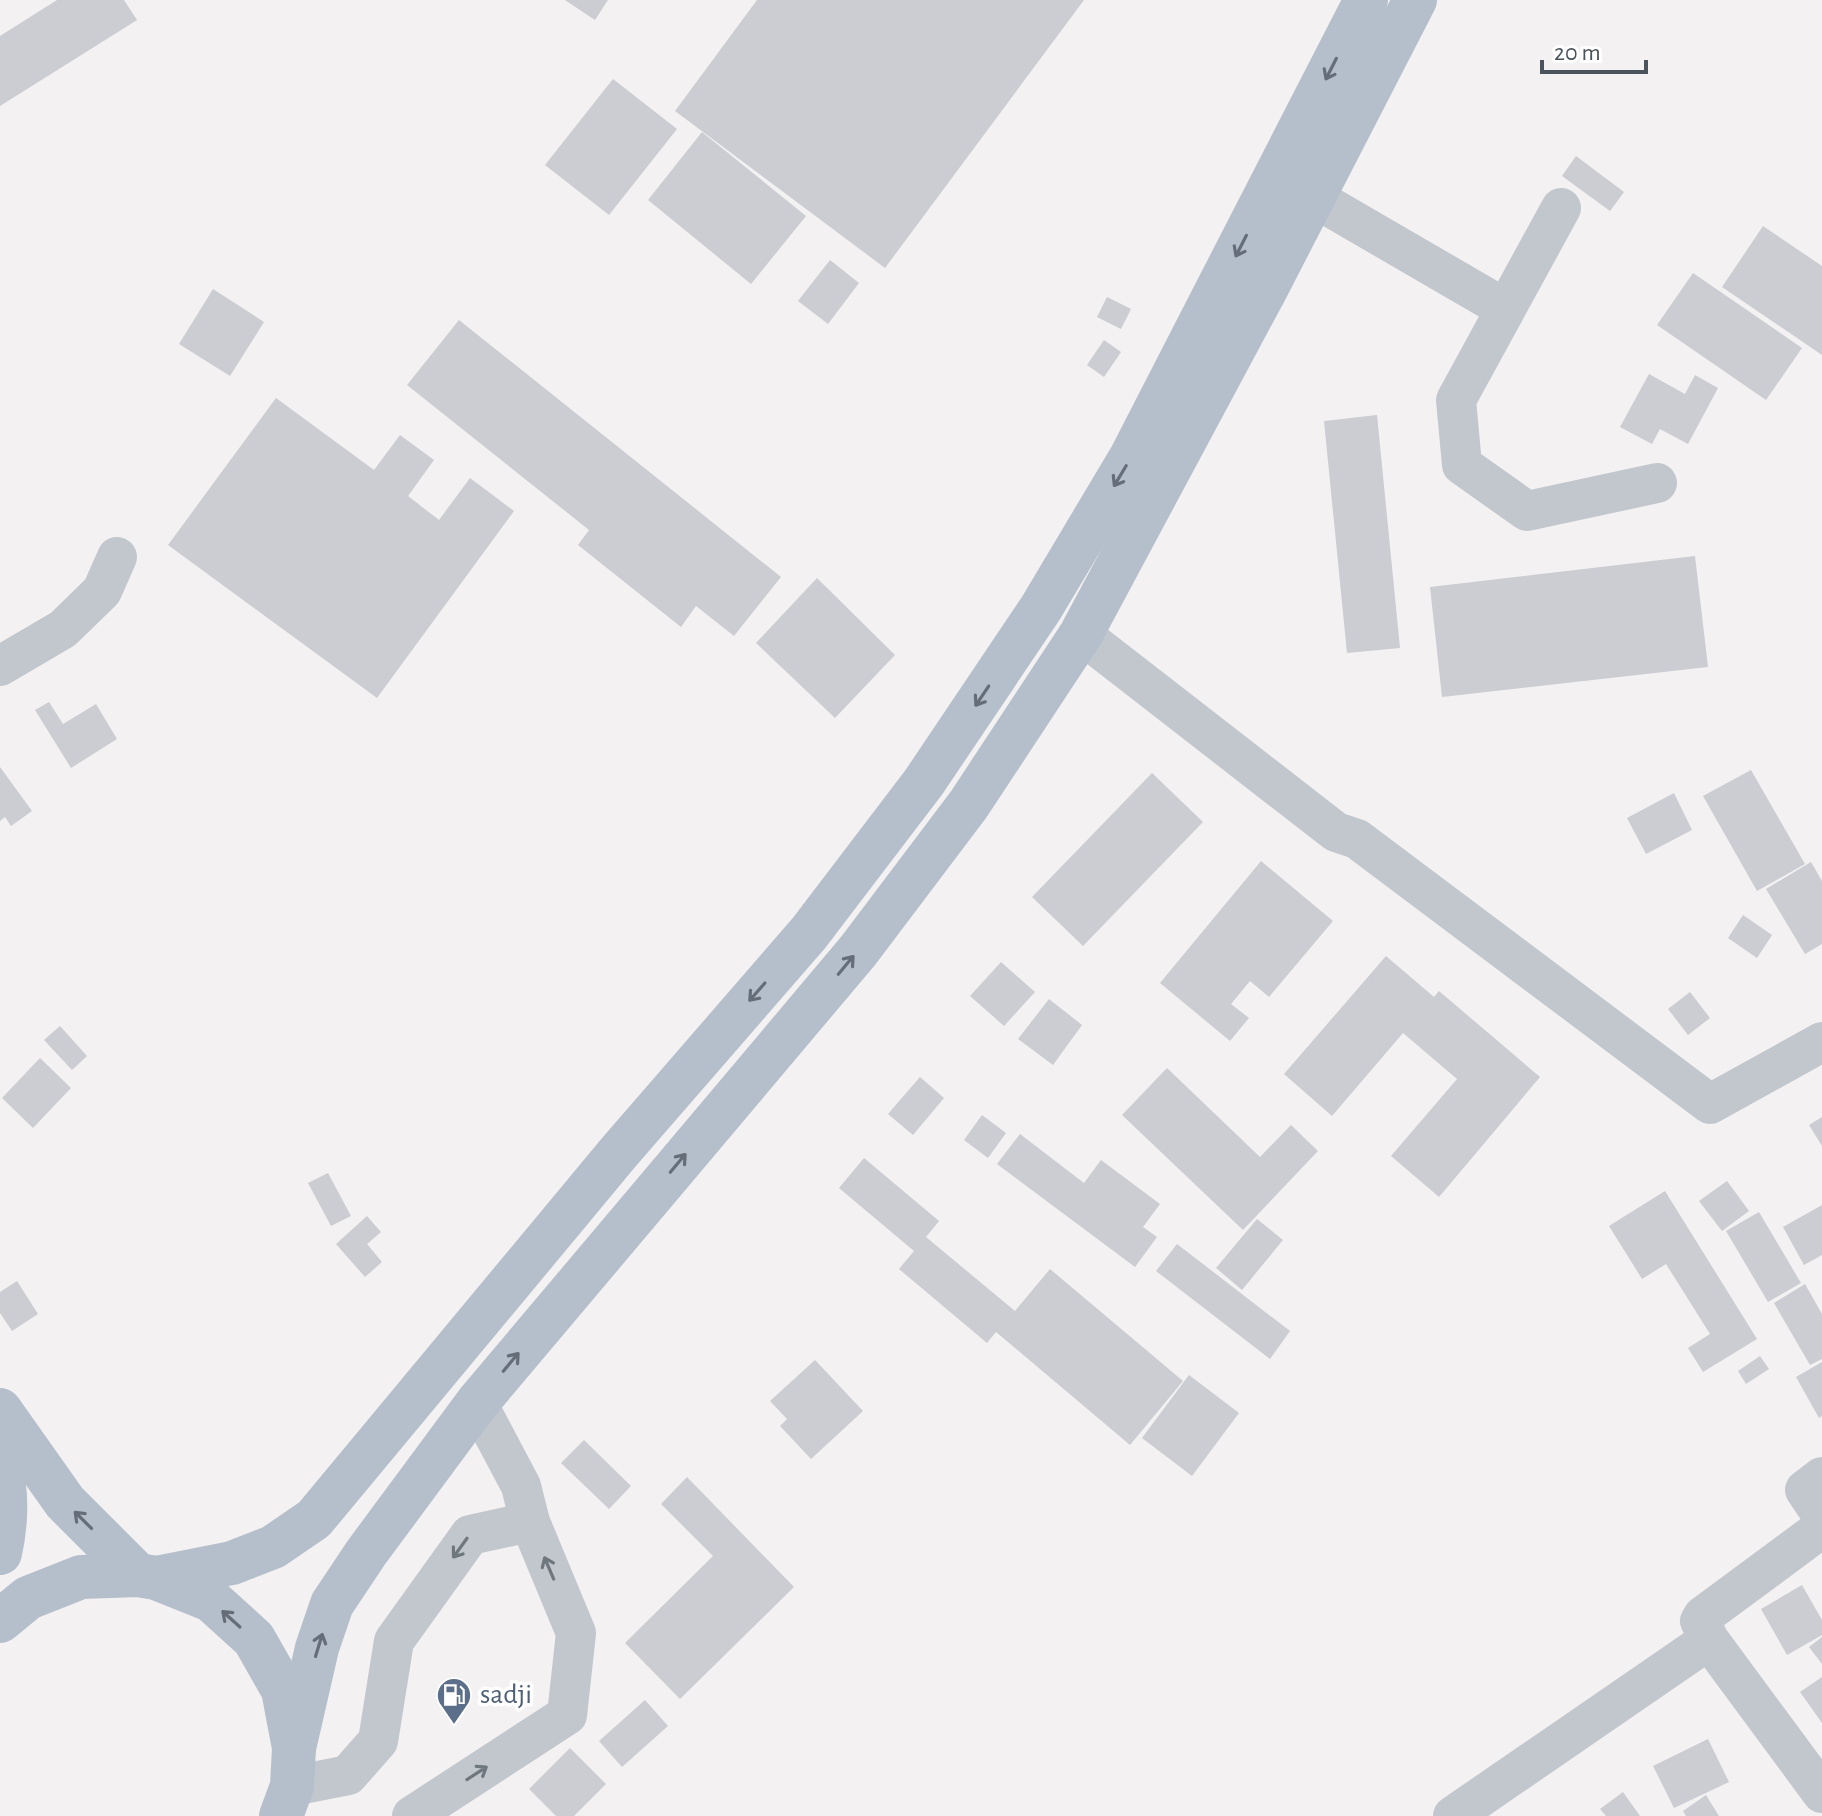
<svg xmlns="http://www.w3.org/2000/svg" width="1822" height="1816" font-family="'Alegreya Sans',sans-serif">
<rect width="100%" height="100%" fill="#f3f1f1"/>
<g fill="#cbcdd2">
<polygon points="57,0 124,0 137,20 0,106 0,36"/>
<polygon points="565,0 608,0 595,20"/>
<polygon points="757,0 1084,0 885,268 675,111"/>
<polygon points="613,79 677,129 609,215 545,165"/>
<polygon points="702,132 806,216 751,284 648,200"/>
<polygon points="1576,156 1624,192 1610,211 1562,176"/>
<polygon points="1763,226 1822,266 1822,355 1722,287"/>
<polygon points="830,260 859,283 828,324 798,301"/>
<polygon points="1693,273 1802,348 1766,400 1657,325"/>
<polygon points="213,289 264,322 230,376 179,344"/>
<polygon points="1107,297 1131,309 1121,329 1097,317"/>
<polygon points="459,320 781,577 734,636 696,606 681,627 578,545 589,530 407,385"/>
<polygon points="1104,340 1121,352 1104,377 1087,365"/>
<polygon points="1649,374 1685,394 1695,375 1718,388 1688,444 1660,429 1652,444 1620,427"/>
<polygon points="276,398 374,470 400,435 434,460 408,496 439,520 470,478 514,511 377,698 168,545"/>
<polygon points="1377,415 1400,648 1347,653 1324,421"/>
<polygon points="1695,556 1708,667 1442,697 1430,587"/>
<polygon points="817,578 895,655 835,718 756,643"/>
<polygon points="49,702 63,724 96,704 117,739 71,768 35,710"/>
<polygon points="0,767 32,811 11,826 5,817 0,821"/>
<polygon points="1751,770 1805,864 1757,891 1703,796"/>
<polygon points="1152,773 1203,822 1083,946 1032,897"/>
<polygon points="1674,793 1692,830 1646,854 1627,818"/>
<polygon points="1261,861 1333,921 1269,997 1250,981 1231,1004 1249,1018 1230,1041 1160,983"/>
<polygon points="1811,862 1822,881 1822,944 1805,954 1766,889"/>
<polygon points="1743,915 1772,935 1757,958 1728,938"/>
<polygon points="1386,956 1434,997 1439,991 1540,1077 1439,1197 1391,1156 1457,1079 1403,1033 1332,1116 1284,1074"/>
<polygon points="1001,962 1035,992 1004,1026 970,996"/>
<polygon points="1690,992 1710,1018 1688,1035 1668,1009"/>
<polygon points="1049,999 1082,1025 1053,1065 1018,1039"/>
<polygon points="60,1026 87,1056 72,1070 44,1040"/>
<polygon points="40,1058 71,1088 33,1128 2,1098"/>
<polygon points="1167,1068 1260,1157 1291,1125 1318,1151 1243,1230 1122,1115"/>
<polygon points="920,1077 944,1098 913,1135 888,1114"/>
<polygon points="982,1115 1006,1133 988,1158 964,1140"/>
<polygon points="1822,1117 1822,1146 1809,1125"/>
<polygon points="1020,1134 1084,1183 1101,1160 1160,1204 1143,1227 1157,1237 1135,1267 997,1164"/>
<polygon points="864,1158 939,1221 926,1237 1015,1311 1050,1269 1183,1381 1130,1445 996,1332 987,1343 899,1269 914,1251 839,1188"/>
<polygon points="328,1173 351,1216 331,1226 308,1183"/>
<polygon points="1727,1181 1749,1211 1722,1231 1699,1201"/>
<polygon points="1665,1191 1757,1339 1703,1372 1688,1348 1710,1334 1666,1264 1642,1279 1609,1226"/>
<polygon points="1822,1205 1822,1255 1804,1265 1783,1227"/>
<polygon points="1759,1212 1801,1283 1768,1302 1726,1231"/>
<polygon points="367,1216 381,1232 367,1244 382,1262 365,1277 336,1244"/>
<polygon points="1257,1219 1283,1240 1242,1290 1216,1268"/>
<polygon points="1177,1244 1290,1331 1270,1359 1156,1271"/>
<polygon points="17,1281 38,1314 12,1331 0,1313 0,1292"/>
<polygon points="1805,1284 1822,1314 1822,1359 1810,1365 1774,1303"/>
<polygon points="1760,1356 1769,1369 1746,1384 1738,1371"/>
<polygon points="815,1360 863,1411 811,1459 780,1426 787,1419 770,1401"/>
<polygon points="1822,1362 1822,1416 1819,1418 1796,1377"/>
<polygon points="1189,1375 1239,1413 1192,1476 1142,1438"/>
<polygon points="584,1440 631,1486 609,1509 561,1463"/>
<polygon points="687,1477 794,1587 680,1699 625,1643 713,1556 661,1504"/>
<polygon points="1802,1585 1822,1620 1822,1635 1787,1655 1761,1609"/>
<polygon points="1822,1637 1822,1664 1809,1647"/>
<polygon points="1822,1677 1822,1723 1800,1692"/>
<polygon points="645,1700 668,1726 622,1767 599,1741"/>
<polygon points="1708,1739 1729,1782 1674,1808 1653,1766"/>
<polygon points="570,1748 606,1784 574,1816 556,1816 529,1789"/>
<polygon points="1623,1792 1640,1816 1606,1816 1600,1809"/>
<polygon points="1706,1795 1719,1816 1686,1816 1683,1811"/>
</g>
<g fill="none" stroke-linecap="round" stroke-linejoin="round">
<g stroke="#c1c7cd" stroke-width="40">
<polyline points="1313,197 1504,308"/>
<polyline points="1561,208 1456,400 1462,465 1527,511 1657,483"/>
<polyline points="1081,634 1336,832 1357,839 1710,1104 1822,1042"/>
<polyline points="0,666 63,629 102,591 117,557"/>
<polyline points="1822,1477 1805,1490 1822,1515"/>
<polyline points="1822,1528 1703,1616 1700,1621 1709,1640 1822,1793"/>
<polyline points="292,1786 348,1775 378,1741 394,1641 470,1535 530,1522"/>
<polyline points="412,1816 567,1715 576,1633 530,1522 521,1486 477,1403"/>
<polyline points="1453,1816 1709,1640"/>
</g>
<g stroke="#b4bfcb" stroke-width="44">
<polyline points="0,1410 65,1502 138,1575"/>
<path d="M 0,1467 C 8,1493 6,1526 0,1553"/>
<polyline points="156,1578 232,1563 273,1547 314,1519 619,1152 809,933 924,782 1041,608 1131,457 1366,0"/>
<polyline points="0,1621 28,1598 81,1577 138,1575 156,1578 211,1600 254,1639 283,1690 294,1748 292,1786 281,1816"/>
<polyline points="294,1748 317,1648 332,1604 366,1553 477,1403 858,951 969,804 1081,634 1266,289 1415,0"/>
</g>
</g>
<defs><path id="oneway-shaft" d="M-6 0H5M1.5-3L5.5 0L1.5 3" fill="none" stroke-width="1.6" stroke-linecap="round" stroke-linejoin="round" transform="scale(2)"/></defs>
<g stroke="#656e78">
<use href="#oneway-shaft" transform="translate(1331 69) rotate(117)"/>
<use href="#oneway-shaft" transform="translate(1241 246) rotate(117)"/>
<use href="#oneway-shaft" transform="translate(1120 476) rotate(121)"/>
<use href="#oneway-shaft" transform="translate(982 696) rotate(124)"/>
<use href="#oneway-shaft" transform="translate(846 965) rotate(-50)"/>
<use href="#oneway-shaft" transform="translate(757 992) rotate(131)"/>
<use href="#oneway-shaft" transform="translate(678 1163) rotate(-50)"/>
<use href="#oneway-shaft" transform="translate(511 1362) rotate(-50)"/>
<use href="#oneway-shaft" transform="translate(83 1520) rotate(-135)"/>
<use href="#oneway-shaft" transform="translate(231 1619) rotate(-138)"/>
<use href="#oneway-shaft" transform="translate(319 1645) rotate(-73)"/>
</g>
<g stroke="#6e767e">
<use href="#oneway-shaft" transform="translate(460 1548) rotate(126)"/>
<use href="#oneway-shaft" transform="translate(549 1568) rotate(-113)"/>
<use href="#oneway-shaft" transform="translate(477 1773) rotate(-33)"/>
</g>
<defs>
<g id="fuel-pin" transform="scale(1.8)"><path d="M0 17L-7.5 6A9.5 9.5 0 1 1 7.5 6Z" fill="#5c6f8a" stroke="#fff"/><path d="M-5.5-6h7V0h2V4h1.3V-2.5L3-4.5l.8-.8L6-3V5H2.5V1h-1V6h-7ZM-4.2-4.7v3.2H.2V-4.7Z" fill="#fff"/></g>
</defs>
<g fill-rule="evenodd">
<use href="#fuel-pin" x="454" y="1695"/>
</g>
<g text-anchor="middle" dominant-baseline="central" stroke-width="7" stroke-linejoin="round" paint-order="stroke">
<g font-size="28" fill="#4e5e75" stroke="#fff" text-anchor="start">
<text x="480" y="1695">sadji</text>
</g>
</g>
<path d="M1542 60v12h104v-12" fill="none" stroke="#4b535c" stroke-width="4"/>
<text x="1554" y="60" font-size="24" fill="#4b535c" stroke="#ffffff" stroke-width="6" paint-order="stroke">20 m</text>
</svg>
